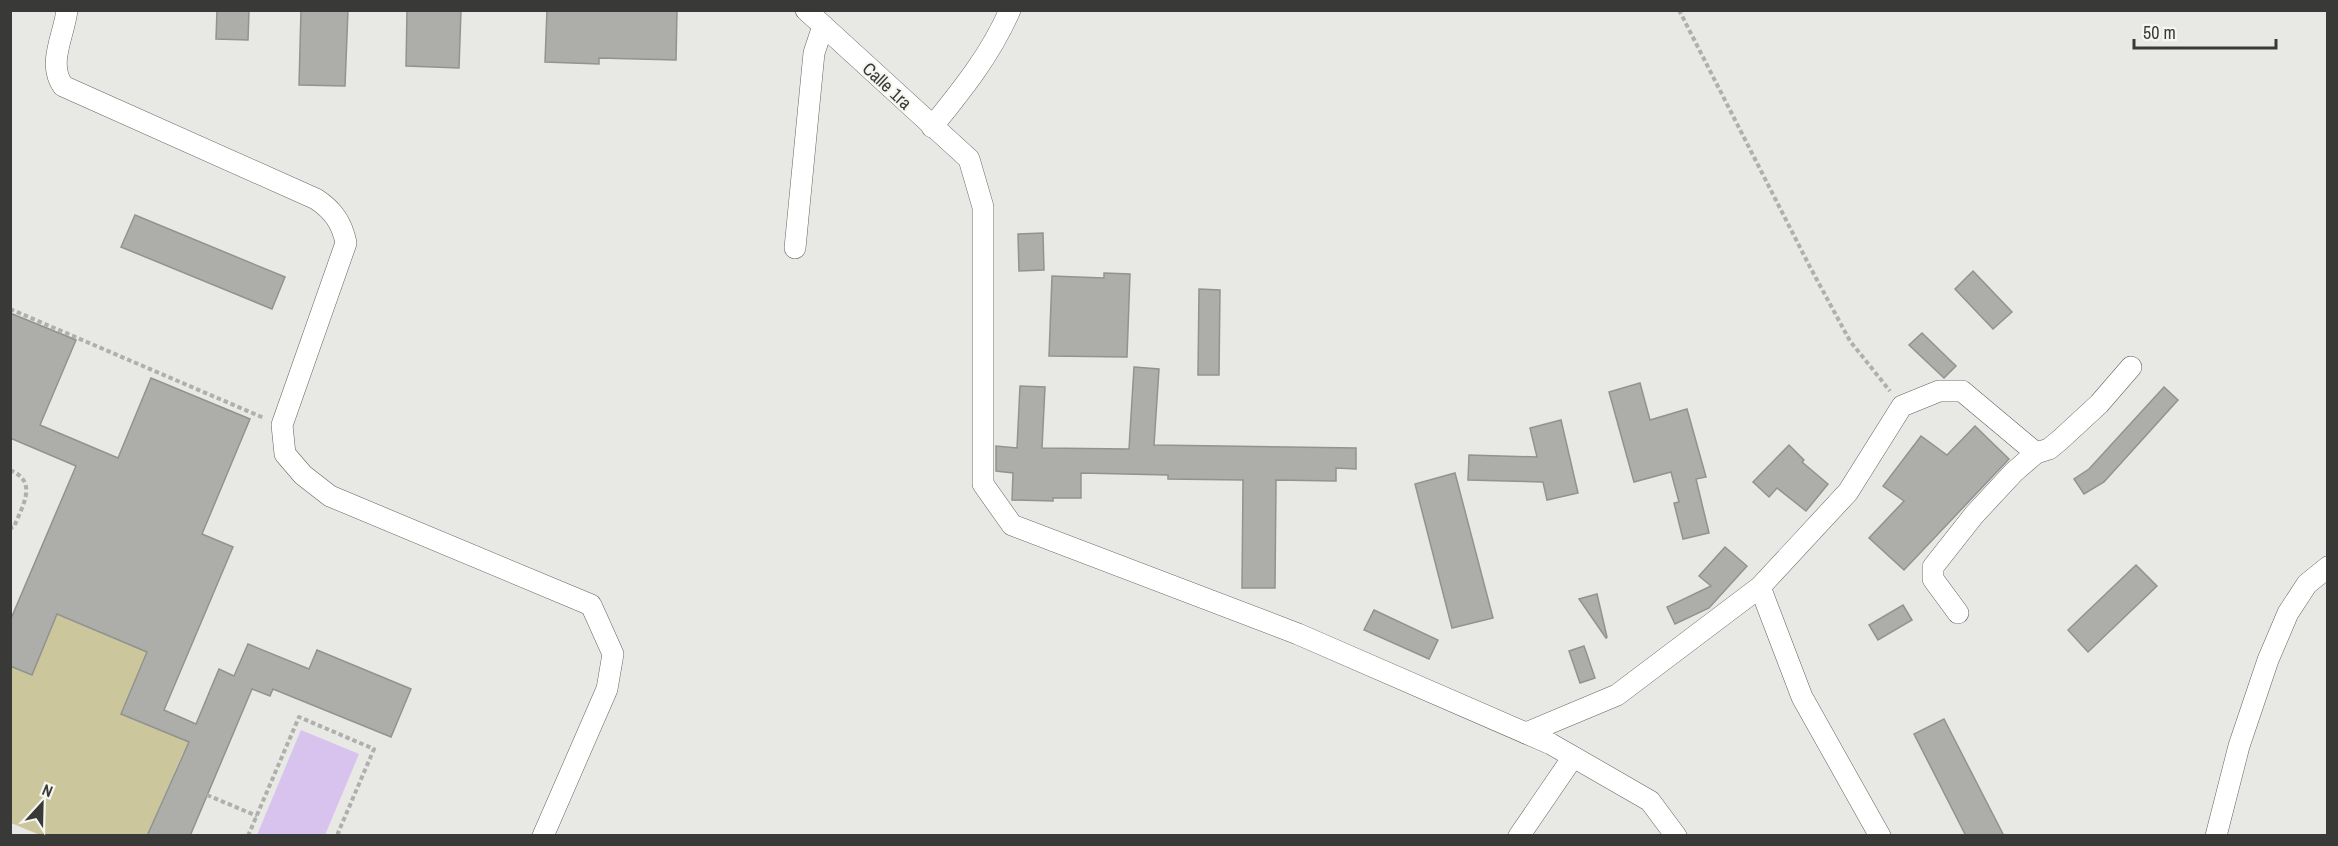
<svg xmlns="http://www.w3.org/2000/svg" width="2338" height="846" viewBox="0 0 2338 846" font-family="'Archivo Narrow',sans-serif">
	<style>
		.green { fill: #cbc69c }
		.water { fill: #d8c2ee }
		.building { fill: #adadaa; stroke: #92928f; stroke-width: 1.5 }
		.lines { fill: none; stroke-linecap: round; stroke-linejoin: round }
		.minor-casing { stroke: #636360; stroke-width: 22 }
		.path { stroke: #afafac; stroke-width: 4; stroke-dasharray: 4.5 3; stroke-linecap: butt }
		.minor { stroke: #fff; stroke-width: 21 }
		.labels { text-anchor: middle; stroke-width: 4.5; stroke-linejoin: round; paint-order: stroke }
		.street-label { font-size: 18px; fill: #393937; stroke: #f5f5f1 }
	</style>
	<rect width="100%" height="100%" fill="#e8e8e4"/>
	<polygon class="green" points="57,614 147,652 121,714 201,747 196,758 183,753 147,835 40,835 11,823 10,666 32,674"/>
	<polygon class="water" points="301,730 359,754 325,835 257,835"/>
	<g class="building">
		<polygon points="217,10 249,10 248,40 216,39"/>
		<polygon points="301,10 348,10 345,86 299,85"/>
		<polygon points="407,10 461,10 459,68 406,66"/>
		<polygon points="547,10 677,10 676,60 599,58 599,64 545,62"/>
		<polygon points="135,215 285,277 272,309 121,247"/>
		<polygon points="1043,233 1044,270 1019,271 1018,234"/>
		<polygon points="1973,271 2012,312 1993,329 1955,289"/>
		<polygon points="1104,273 1130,274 1127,357 1049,356 1052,276 1104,278"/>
		<polygon points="1199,289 1220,290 1219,375 1198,375"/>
		<polygon points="10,313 76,340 40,425 118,458 151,378 250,419 202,534 233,547 164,710 196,724 219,669 234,676 248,644 309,669 317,650 411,689 391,737 273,689 270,696 252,689 190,836 147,836 189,742 121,714 147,652 57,614 32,675 10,666 10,621 76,466 10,438"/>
		<polygon points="1922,333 1956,366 1944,378 1909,345"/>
		<polygon points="1134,367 1159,369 1154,445 1356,448 1356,469 1336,468 1336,481 1276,480 1275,588 1242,588 1243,480 1168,479 1168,475 1081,473 1081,498 1053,498 1053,501 1012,500 1013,473 996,471 996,446 1017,448 1020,386 1045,387 1042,448 1129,449"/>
		<polygon points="1640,383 1650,420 1687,409 1706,477 1696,479 1709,533 1683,539 1674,503 1679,502 1671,472 1634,482 1609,392"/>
		<polygon points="2164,387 2178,400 2104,482 2084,494 2074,479 2089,469"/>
		<polygon points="1561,420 1578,493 1547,500 1543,482 1468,480 1469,455 1537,457 1530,428"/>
		<polygon points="1975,426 2009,459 1904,570 1869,538 1904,501 1883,486 1921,436 1947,455"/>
		<polygon points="1789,445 1804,460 1802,462 1828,484 1806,511 1777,488 1769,497 1753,482"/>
		<polygon points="1455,473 1493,618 1452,628 1415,484"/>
		<polygon points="1725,547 1747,566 1709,608 1675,624 1667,607 1711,586 1699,576"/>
		<polygon points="2136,565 2157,586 2088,652 2068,630"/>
		<polygon points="1597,594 1607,637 1606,638 1579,599"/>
		<polygon points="1903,605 1912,620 1878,640 1869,625"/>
		<polygon points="1374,610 1438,640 1429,659 1364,630"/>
		<polygon points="1584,646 1595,678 1580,683 1569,651"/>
		<polygon points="1944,719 2004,836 1966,836 1914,734"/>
	</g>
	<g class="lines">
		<defs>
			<g id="minor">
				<path d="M67,10C64,36 47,63 63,86L316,199C333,210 342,223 346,243L282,425L285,454L303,475L330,496L591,605L613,654L607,689L543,836"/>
				<polyline points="806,10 969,159 983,207 983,484 1012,525 1298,634 1551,744 1650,801 1676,836"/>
				<path d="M932,127C962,90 991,54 1010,10"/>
				<polyline points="795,248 814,53 823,26"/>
				<polyline points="1760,587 1802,697 1880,836"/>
				<polyline points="1958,613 1933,579 1933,567 1974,515 2014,472 2036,453"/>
				<polyline points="1526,733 1617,695 1760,587 1848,492 1902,406 1939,391 1962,391 2036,453 2049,449 2060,440 2099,404 2131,367"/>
				<polyline points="1519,836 1573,757"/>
				<polyline points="2216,836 2239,746 2268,660 2288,613 2307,584 2328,567"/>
			</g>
		</defs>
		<use href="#minor" class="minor-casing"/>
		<g class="path">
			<polyline points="1679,10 1810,267 1850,341 1890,391"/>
			<polyline points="10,309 264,418"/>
			<path d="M10,470C39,482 22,506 14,527L10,528"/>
			<polyline points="207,795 257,816"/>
			<polyline points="248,836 299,717 374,749 338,833 343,836"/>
		</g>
		<use href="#minor" class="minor"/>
	</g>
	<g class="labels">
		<g class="street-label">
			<text transform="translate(887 86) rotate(43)" y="6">Calle 1ra</text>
		</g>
	</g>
	<rect width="2338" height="846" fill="none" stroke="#393937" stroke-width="24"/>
	<g transform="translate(42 804) rotate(22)" stroke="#f5f5f1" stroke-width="4.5" paint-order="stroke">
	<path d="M0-4.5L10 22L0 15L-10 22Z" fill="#393937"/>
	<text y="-9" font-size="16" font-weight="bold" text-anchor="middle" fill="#393937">N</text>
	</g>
	<path d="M2134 39v9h142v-9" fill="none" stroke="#393937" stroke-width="3"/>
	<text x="2143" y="39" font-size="18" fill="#393937" stroke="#f5f5f1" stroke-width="4.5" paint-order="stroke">50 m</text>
</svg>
